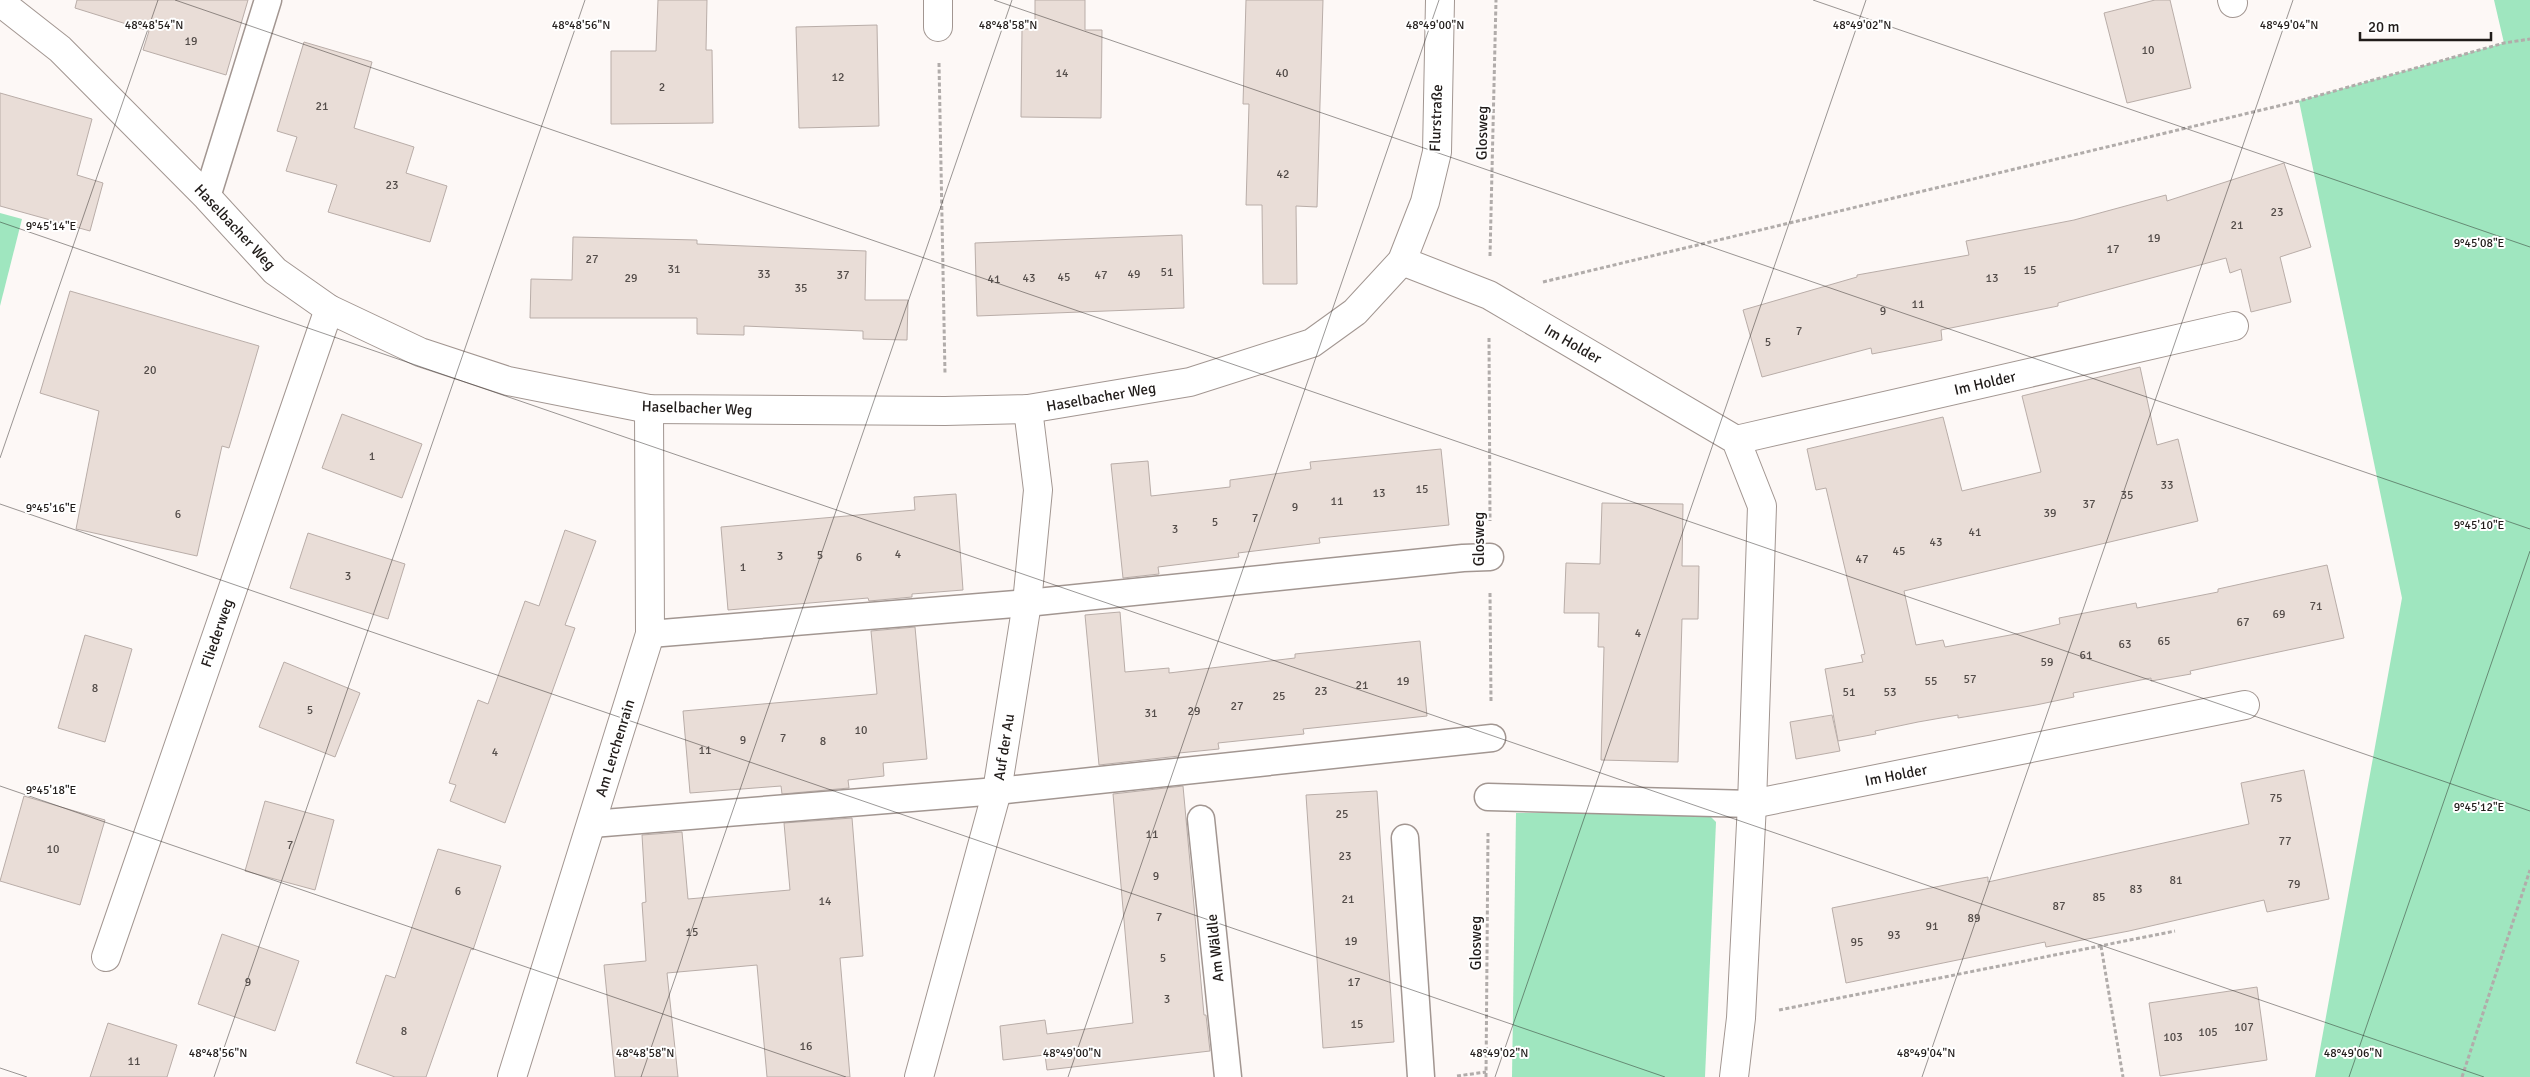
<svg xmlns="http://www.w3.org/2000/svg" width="2530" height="1077" viewBox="0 0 2530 1077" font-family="Signika,sans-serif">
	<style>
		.green { fill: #9fe6bf }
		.building { fill: #e9ddd7; stroke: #b9ada8 }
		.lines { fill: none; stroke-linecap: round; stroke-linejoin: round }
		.service-casing { stroke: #a29691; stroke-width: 29 }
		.minor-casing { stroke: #a29691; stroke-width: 30 }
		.path { stroke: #b1acaa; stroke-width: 3; stroke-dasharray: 4 2.5; stroke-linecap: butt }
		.service { stroke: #fff; stroke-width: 26 }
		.minor { stroke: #fff; stroke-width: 28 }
		.ticks { fill: none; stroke: #211c1a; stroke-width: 1; stroke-opacity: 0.45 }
		.labels { text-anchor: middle; stroke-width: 4; stroke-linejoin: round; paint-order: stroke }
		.number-label { font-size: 12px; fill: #534c49 }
		.street-label { font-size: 15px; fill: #211c1a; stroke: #fff }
		.ticks-label { font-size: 12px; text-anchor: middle; fill: #211c1a; stroke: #fff; stroke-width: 4; stroke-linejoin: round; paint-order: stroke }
	</style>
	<rect width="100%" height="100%" fill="#fdf8f6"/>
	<g class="green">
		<polygon points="2494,0 2530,0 2530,1077 2315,1077 2402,598 2299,101 2504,43"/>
		<polygon points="0,213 22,219 0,306"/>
		<polygon points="1706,812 1716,822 1705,1077 1512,1077 1516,813"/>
	</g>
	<g class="building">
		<polygon points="77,0 248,0 226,75 143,50 149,31 75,8"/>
		<polygon points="658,0 707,0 706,50 712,50 713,123 611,124 611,51 656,51"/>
		<polygon points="1035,0 1085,0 1085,30 1102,30 1101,118 1021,117 1022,29 1035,29"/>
		<polygon points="1246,0 1323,0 1317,207 1296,206 1297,284 1263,284 1262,205 1246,205 1249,104 1243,104"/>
		<polygon points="2155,0 2170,0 2191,88 2127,103 2104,13"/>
		<polygon points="877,25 879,126 799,128 796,27"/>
		<polygon points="304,42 372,62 354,128 414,147 406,173 447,186 430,242 328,212 337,185 286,171 297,137 277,131"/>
		<polygon points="0,93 92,119 77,175 103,183 90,231 0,206"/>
		<polygon points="2284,163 2311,247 2280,257 2291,302 2251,312 2241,269 2230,273 2226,258 2058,303 2058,306 1941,330 1942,340 1872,354 1871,348 1762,377 1743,310 1857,277 1857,275 1969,255 1966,241 2074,220 2166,195 2167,201"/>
		<polygon points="1182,235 1184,308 977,316 975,243"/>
		<polygon points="573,237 697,240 697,244 866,251 865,300 908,300 907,340 863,339 863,331 744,326 744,335 697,334 697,318 530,318 531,279 572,280"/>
		<polygon points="70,291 259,346 229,448 222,446 197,556 76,529 99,411 40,393"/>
		<polygon points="2140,367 2157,445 2178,439 2198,521 1904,591 1916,645 1943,640 1945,647 2021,633 2060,624 2059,618 2136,603 2137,608 2218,592 2218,589 2327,565 2344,638 2190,671 2191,674 2151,681 2151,678 2073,693 2074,697 2036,705 1958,718 1958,715 1918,722 1875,731 1876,734 1838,741 1825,669 1863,662 1861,655 1865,654 1826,488 1816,490 1807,449 1943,417 1962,491 2041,472 2022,396"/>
		<polygon points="342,414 422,444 402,498 322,468"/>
		<polygon points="1441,449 1449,525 1319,538 1320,543 1238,553 1239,557 1158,567 1159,574 1123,578 1111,464 1148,461 1151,496 1230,487 1230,480 1311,469 1310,462"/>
		<polygon points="956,494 963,590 912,594 912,597 869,601 868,598 728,610 721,527 915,510 914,497"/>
		<polygon points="1602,503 1683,504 1682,566 1699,566 1698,619 1682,619 1678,762 1601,760 1604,647 1598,647 1599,613 1564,613 1566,563 1600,564"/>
		<polygon points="565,530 596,541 565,625 575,628 505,823 450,801 456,785 449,783 478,700 488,704 525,601 539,606"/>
		<polygon points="308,533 405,564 388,619 290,588"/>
		<polygon points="1120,612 1125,672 1169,668 1169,673 1295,658 1295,654 1420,641 1427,716 1303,729 1304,734 1218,743 1219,749 1179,753 1179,756 1099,765 1085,615"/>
		<polygon points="915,627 927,759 883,763 884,776 848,780 849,788 782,794 781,786 690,793 683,711 877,694 871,631"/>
		<polygon points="85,635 132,649 105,742 58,728"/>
		<polygon points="284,662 360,693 335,757 259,727"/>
		<polygon points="1832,715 1840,751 1796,759 1790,722"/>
		<polygon points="2304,770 2329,899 2267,912 2264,900 2129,931 2046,947 2045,942 1846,983 1832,908 1965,881 1988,877 1988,882 2249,824 2241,783"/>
		<polygon points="1183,786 1204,1015 1206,1015 1210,1051 1047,1070 1045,1055 1003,1060 1000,1026 1045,1020 1047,1034 1133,1023 1113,794"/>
		<polygon points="1377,791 1394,1042 1323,1048 1306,795"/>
		<polygon points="24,796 105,820 80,905 0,881"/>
		<polygon points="265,801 334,820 315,890 245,871"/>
		<polygon points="852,818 863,956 840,958 850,1077 767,1077 757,965 667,973 678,1077 615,1077 604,965 646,961 642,903 646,902 642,835 682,832 688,899 790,890 784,823"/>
		<polygon points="438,849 501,866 473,950 471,949 426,1077 395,1077 356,1063 386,975 395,978"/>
		<polygon points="222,934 299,961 275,1031 198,1004"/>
		<polygon points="2257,987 2267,1060 2160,1076 2149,1003"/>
		<polygon points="108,1023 177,1045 167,1077 90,1077"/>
	</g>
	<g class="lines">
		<defs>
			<g id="service">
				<polyline points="207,197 268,0"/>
				<polyline points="650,634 1027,603 1463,558 1490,557"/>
				<polyline points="1488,797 1752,804"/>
				<polyline points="1201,819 1228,1077"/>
				<polyline points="592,824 997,791 1492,738"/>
				<polyline points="1405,838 1421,1077"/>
			</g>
			<g id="minor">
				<polyline points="938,0 938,27"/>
				<polyline points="2232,0 2233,3"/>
				<polyline points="0,2 60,49 207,197 275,271 329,309 420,352 508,381 649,409 945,411 1028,409 1190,382 1312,343 1355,312 1402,261 1425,202 1437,152 1440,0"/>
				<polyline points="1402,261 1489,295 1736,440 1762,506 1752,804 1741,1018 1734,1077"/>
				<polyline points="1736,440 2234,326"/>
				<polyline points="1752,804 2245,705"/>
				<polyline points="106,957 329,309"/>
				<polyline points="512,1077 650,634 649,409"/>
				<polyline points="919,1077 997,791 1027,603 1038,490 1028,409"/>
			</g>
		</defs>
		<use href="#service" class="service-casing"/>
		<use href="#minor" class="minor-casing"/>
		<g class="path">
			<polyline points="939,63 945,374"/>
			<polyline points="1490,256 1496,0"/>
			<polyline points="1543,282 2299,101 2504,43 2530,39"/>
			<polyline points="1489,338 1490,521"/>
			<polyline points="1490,593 1491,701"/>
			<polyline points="2101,946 2123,1077"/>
			<polyline points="1779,1010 2175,931"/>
			<polyline points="1457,1076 1486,1072"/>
			<polyline points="1486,1077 1488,833"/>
			<polyline points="2462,1077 2530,870"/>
		</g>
		<use href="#service" class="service"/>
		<use href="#minor" class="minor"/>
	</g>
	<path class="ticks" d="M175,0L2530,811M994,0L2530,529M1813,0L2530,247M0,222L2484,1077M0,458L158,0M0,504L1665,1077M0,786L846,1077M0,1068L27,1077M214,1077L585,0M641,1077L1012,0M1068,1077L1439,0M1495,1077L1866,0M1922,1077L2293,0M2349,1077L2530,551"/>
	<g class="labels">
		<g class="number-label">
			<text x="191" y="45">19</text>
			<text x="2148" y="54">10</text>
			<text x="1062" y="77">14</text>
			<text x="1282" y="77">40</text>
			<text x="838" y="81">12</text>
			<text x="662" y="91">2</text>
			<text x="322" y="110">21</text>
			<text x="1283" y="178">42</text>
			<text x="392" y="189">23</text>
			<text x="2277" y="216">23</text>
			<text x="2237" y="229">21</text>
			<text x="2154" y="242">19</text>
			<text x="2113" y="253">17</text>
			<text x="592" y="263">27</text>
			<text x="674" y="273">31</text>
			<text x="2030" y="274">15</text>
			<text x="1167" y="276">51</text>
			<text x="764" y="278">33</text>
			<text x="1134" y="278">49</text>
			<text x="843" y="279">37</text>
			<text x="1101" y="279">47</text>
			<text x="1064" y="281">45</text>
			<text x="631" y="282">29</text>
			<text x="1029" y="282">43</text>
			<text x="1992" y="282">13</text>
			<text x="994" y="283">41</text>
			<text x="801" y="292">35</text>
			<text x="1918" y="308">11</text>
			<text x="1883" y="315">9</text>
			<text x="1799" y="335">7</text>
			<text x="1768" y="346">5</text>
			<text x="150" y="374">20</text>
			<text x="372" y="460">1</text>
			<text x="2167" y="489">33</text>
			<text x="1422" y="493">15</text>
			<text x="1379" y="497">13</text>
			<text x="2127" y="499">35</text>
			<text x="1337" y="505">11</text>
			<text x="2089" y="508">37</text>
			<text x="1295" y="511">9</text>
			<text x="2050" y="517">39</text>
			<text x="178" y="518">6</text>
			<text x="1255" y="522">7</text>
			<text x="1215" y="526">5</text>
			<text x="1175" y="533">3</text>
			<text x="1975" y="536">41</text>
			<text x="1936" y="546">43</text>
			<text x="1899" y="555">45</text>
			<text x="898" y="558">4</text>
			<text x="820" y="559">5</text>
			<text x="780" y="560">3</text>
			<text x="859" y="561">6</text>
			<text x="1862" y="563">47</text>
			<text x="743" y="571">1</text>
			<text x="348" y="580">3</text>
			<text x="2316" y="610">71</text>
			<text x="2279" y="618">69</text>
			<text x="2243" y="626">67</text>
			<text x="1638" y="637">4</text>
			<text x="2164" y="645">65</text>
			<text x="2125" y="648">63</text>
			<text x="2086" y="659">61</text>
			<text x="2047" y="666">59</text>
			<text x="1970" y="683">57</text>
			<text x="1403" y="685">19</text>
			<text x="1931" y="685">55</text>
			<text x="1362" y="689">21</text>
			<text x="95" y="692">8</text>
			<text x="1321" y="695">23</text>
			<text x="1849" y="696">51</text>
			<text x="1890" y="696">53</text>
			<text x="1279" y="700">25</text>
			<text x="1237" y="710">27</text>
			<text x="310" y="714">5</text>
			<text x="1194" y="715">29</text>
			<text x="1151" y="717">31</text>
			<text x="861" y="734">10</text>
			<text x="783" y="742">7</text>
			<text x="743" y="744">9</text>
			<text x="823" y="745">8</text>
			<text x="705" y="754">11</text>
			<text x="495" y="756">4</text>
			<text x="2276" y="802">75</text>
			<text x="1342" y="818">25</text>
			<text x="1152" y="838">11</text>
			<text x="2285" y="845">77</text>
			<text x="290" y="849">7</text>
			<text x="53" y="853">10</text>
			<text x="1345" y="860">23</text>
			<text x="1156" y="880">9</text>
			<text x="2176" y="884">81</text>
			<text x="2294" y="888">79</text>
			<text x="2136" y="893">83</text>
			<text x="458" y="895">6</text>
			<text x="2099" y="901">85</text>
			<text x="1348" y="903">21</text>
			<text x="825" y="905">14</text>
			<text x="2059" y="910">87</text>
			<text x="1159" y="921">7</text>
			<text x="1974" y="922">89</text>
			<text x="1932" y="930">91</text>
			<text x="692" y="936">15</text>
			<text x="1894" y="939">93</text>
			<text x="1351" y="945">19</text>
			<text x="1857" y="946">95</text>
			<text x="1163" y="962">5</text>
			<text x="248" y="986">9</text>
			<text x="1354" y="986">17</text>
			<text x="1167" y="1003">3</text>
			<text x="1357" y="1028">15</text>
			<text x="2244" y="1031">107</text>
			<text x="404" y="1035">8</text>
			<text x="2208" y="1036">105</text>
			<text x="2173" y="1041">103</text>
			<text x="806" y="1050">16</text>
			<text x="134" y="1065">11</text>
		</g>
		<g class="street-label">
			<text transform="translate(1436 118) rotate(-88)" y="5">Flurstraße</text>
			<text transform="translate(1482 133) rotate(-89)" y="5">Glosweg</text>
			<text transform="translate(235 227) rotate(47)" y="5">Haselbacher Weg</text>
			<text transform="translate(1573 344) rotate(30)" y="5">Im Holder</text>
			<text transform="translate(1985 383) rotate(-13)" y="5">Im Holder</text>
			<text transform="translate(1101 397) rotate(-10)" y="5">Haselbacher Weg</text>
			<text transform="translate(697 408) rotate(2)" y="5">Haselbacher Weg</text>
			<text transform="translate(1479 539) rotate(-90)" y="5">Glosweg</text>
			<text transform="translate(217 633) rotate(-71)" y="5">Fliederweg</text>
			<text transform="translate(1004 747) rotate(-81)" y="5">Auf der Au</text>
			<text transform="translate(615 748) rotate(-73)" y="5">Am Lerchenrain</text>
			<text transform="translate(1896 775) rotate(-11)" y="5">Im Holder</text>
			<text transform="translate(1476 943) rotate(-90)" y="5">Glosweg</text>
			<text transform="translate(1215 948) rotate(-96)" y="5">Am Wäldle</text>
		</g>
	</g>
	<g class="ticks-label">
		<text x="581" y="29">48°48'56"N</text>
		<text x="1008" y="29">48°48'58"N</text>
		<text x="1435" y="29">48°49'00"N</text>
		<text x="2289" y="29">48°49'04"N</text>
		<text x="154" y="29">48°48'54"N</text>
		<text x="1862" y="29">48°49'02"N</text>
		<text x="51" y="230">9°45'14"E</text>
		<text x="2479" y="247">9°45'08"E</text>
		<text x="51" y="512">9°45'16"E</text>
		<text x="2479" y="529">9°45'10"E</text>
		<text x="51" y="794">9°45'18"E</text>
		<text x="2479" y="811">9°45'12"E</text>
		<text x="218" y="1057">48°48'56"N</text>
		<text x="645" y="1057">48°48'58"N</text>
		<text x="1072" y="1057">48°49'00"N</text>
		<text x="1499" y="1057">48°49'02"N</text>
		<text x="1926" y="1057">48°49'04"N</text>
		<text x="2353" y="1057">48°49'06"N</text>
	</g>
	<path d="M2360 32v8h131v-8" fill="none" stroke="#211c1a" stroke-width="2.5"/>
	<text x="2368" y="32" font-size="15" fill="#211c1a" stroke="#ffffff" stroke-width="4" paint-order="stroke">20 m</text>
</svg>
